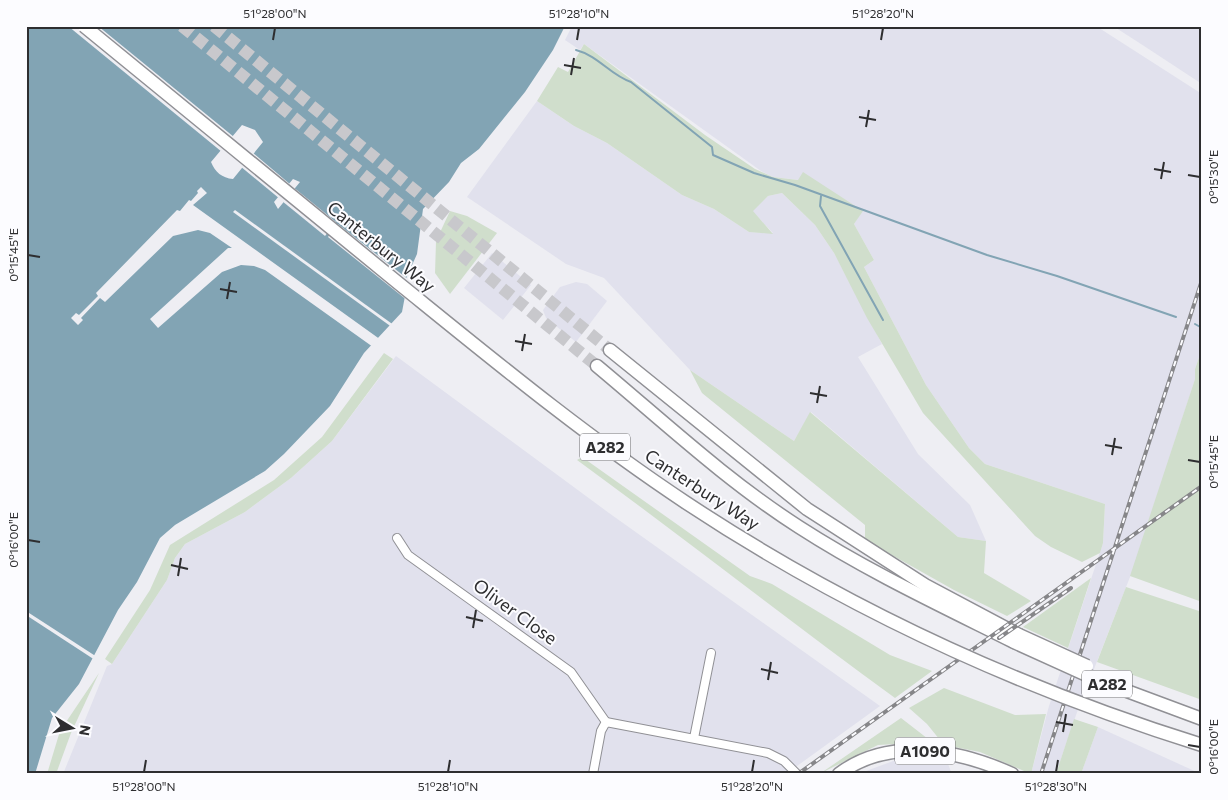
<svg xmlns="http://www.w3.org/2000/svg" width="1228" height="800" viewBox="0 0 1228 800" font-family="Commissioner,sans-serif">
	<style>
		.built { fill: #e1e1ed }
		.green { fill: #d0decc }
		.water { fill: #82a4b4; fill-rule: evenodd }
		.pier { fill: #eeeef3 }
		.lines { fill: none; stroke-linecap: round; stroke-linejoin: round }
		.stream { stroke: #82a4b4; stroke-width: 2 }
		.trunk-tunnel { stroke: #c8c8cc; stroke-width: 12; stroke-dasharray: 12 6; stroke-linecap: butt }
		.minor-casing { stroke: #909095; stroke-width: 10 }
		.primary-casing { stroke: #909095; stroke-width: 15 }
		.trunk-casing { stroke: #909095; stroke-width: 15 }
		.minor { stroke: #fff; stroke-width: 8 }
		.primary { stroke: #fff; stroke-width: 12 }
		.trunk { stroke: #fff; stroke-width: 12 }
		.rail-casing { stroke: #868689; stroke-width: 4 }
		.rail { stroke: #fcfcff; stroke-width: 2; stroke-dasharray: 5.5; stroke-linecap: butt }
		.trunk-bridge-casing { stroke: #909095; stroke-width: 15; stroke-linecap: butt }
		.trunk-bridge { stroke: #fff; stroke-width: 12 }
		.ticks { fill: none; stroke: #2e2e30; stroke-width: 2 }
		.labels { text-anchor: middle; stroke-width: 4; stroke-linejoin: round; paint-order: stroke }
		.shield { fill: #fcfcff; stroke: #6c6c6e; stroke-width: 1 }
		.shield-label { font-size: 16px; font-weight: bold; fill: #2e2e30 }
		.street-label { font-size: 18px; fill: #2e2e30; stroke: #fcfcff }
		.neatline { fill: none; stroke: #2e2e30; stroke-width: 2 }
		.ticks-label { font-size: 12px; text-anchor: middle; fill: #2e2e30 }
	</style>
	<rect width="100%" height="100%" fill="#eeeef3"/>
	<g class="built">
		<polygon points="572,26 1096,26 1202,94 1202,349 1195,369 1195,379 1139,554 1076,715 1056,774 1031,774 1049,706 1103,543 1105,504 985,464 969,448 926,385 864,267 874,260 854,224 862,211 803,173 799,180 773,177 761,171 584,44 580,50 565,40"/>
		<polygon points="1113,26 1202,26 1202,84 1141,44"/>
		<polygon points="537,101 574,126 607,143 682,195 714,209 749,232 773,233 752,211 768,196 782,193 815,225 834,253 882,344 858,357 918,454 970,505 986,541 958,537 811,412 794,441 690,370 604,278 566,264 467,197"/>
		<polygon points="492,253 531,285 503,320 464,288"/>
		<polygon points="576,282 587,284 607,301 576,342 546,318 543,310 560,287"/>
		<polygon points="396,356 609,513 880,706 786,774 63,774 107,666 112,664 167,580 175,558 185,544 245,512 291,478 332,441"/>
		<polygon points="1098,727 1201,774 1081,774"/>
		<polygon points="904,757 935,758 948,764 952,774 858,774"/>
	</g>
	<g class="green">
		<polygon points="584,44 705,135 755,169 773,177 798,180 803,172 863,211 854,224 874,260 864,267 926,385 969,448 985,464 1105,504 1103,543 1100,553 1082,562 1051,547 1035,536 923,413 867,318 834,253 815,225 782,193 768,196 753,211 773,234 749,232 714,209 682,195 607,143 574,126 537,101 558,67 568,72"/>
		<polygon points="450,211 467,216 497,233 450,294 435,273 436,241"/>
		<polygon points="1202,349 1202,602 1130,576 1195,379 1195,369"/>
		<polygon points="384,353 393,359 332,441 291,478 245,512 185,544 175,558 167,580 112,664 105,659 150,590 170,545 274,480 322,437"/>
		<polygon points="690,370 794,441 810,412 958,537 986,541 984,573 1031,601 1007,616 954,590 865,540 865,525 702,393"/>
		<path d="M582,457L750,576L772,584L890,655L932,671L895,698C788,620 684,538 577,460Z"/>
		<polygon points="1091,578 1068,648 1023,627"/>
		<polygon points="1126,587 1202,612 1202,700 1097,662"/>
		<polygon points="99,673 71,733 56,774 47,774 60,731"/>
		<polygon points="944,688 1015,715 1046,714 1031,774 980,752 944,745 927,724 909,708"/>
		<polygon points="901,718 932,742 878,745 821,773"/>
		<polygon points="1074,719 1098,727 1081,774 1056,774"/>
	</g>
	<path class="water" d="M26,26H565L553,50L525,92L479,149L461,163L449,182L423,209L417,254L400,292L405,296L402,312L364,353L330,406L284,454L265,471L175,525L160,538L137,582L118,610L79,684L52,718L35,774H26ZM242,125L255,130L263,142L233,179C222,178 215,172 211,162ZM293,179L300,182L278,209L274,202Z"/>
	<g class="pier">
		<polygon points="68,26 98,26 234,137 222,152"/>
		<polygon points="252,152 291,185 280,199 240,166"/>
		<polygon points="201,187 207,193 193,205 381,340 373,347 265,270 254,266 241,265 222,272 158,328 150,319 228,248 232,248 210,233 198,230 173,236 105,302 100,298 81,318 83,320 78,325 71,318 76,313 79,315 98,296 96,293 177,210 180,211 189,200 191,201 198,193 197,191"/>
		<polygon points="293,187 336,222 325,236 282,201"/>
		<polygon points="235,210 395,326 393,328 233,212"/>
		<polygon points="338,224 409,280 403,291 407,295 408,301 328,237"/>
		<polygon points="26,611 97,657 95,660 26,615"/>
	</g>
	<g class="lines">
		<g class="stream">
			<path d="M576,50C599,56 610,75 631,82L712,147L713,155L754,173L795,185L987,255L1057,276L1176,317"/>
			<polyline points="821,196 820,206 883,320"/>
			<polyline points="1195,324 1202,328"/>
		</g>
		<g class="trunk-tunnel">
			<polyline points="182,26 597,366"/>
			<polyline points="214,26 610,350"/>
		</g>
		<defs>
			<g id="minor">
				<polyline points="397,538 408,555 571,672 606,722"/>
				<polyline points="694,738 711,653"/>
				<polyline points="593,774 601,731 606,722 768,753 784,761 797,774"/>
			</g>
			<path id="primary" d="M839,774C889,736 959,750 1012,774"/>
			<g id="trunk">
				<polyline points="610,350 807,509 925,585 1019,635"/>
				<path d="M597,366C663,421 727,481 799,527C867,571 942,606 1014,642"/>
			</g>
		</defs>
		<use href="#minor" class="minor-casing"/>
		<use href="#primary" class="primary-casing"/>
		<use href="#trunk" class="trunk-casing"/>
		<use href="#minor" class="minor"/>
		<use href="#primary" class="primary"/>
		<use href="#trunk" class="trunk"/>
		<defs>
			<g id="rail">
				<polyline points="999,638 1071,588"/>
				<polyline points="798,774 1202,486"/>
				<polyline points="1041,774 1202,280"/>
			</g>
		</defs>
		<use href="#rail" class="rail-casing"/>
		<use href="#rail" class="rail"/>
		<defs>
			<g id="trunk-bridge">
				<path d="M84,26C188,111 292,196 397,282C491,358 584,435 685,502C845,608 1019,688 1202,745"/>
				<polyline points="1019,635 1087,666"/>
				<polyline points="1014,642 1100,681 1202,719"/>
			</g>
		</defs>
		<use href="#trunk-bridge" class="trunk-bridge-casing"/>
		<use href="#trunk-bridge" class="trunk-bridge"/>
	</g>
	<path class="ticks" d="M273,40L275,28M577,40L579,28M881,40L883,28M564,65L581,68M571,75L574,58M859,117L876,120M866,127L869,110M1154,169L1171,172M1188,175L1200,177M1161,179L1164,162M28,255L40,257M220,289L237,292M227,299L230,282M515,341L532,344M522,351L525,334M810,393L827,396M817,403L820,386M1105,445L1122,448M1112,455L1115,438M1188,460L1200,462M28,540L40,542M171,565L188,569M178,576L181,558M466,617L483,621M473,628L476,610M761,669L778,673M768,680L771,662M1056,722L1073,725M1063,732L1066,714M1188,745L1200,747M144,772L146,760M448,772L450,760M752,772L754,760M1056,772L1058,760"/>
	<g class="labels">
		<g class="shield">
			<rect x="580" y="433.5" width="50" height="27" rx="4"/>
			<rect x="1082" y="670.5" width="50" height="27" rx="4"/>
			<rect x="895" y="737.5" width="60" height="27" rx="4"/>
		</g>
		<g class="shield-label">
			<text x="605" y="453">A282</text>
			<text x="1107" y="690">A282</text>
			<text x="925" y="757">A1090</text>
		</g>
		<g class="street-label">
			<text transform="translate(381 247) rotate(39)" y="6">Canterbury Way</text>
			<text transform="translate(702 490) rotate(33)" y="6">Canterbury Way</text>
			<text transform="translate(515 612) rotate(36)" y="6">Oliver Close</text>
		</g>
	</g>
	<rect width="1228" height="800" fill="none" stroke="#fcfcff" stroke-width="55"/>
	<g transform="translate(72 728) rotate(100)" stroke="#fcfcff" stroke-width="4" paint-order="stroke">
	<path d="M0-4L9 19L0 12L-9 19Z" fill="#2e2e30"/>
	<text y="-8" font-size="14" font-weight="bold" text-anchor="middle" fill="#2e2e30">N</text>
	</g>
	<rect x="28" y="28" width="1172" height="744" class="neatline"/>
	<g class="ticks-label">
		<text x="275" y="18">51°28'00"N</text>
		<text x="579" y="18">51°28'10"N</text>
		<text x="883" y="18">51°28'20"N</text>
		<text transform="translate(1214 177) rotate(-90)" y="4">0°15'30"E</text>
		<text transform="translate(14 255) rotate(-90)" y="4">0°15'45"E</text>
		<text transform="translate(1214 462) rotate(-90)" y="4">0°15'45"E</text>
		<text transform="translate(14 540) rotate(-90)" y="4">0°16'00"E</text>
		<text transform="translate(1214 747) rotate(-90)" y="4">0°16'00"E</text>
		<text x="144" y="791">51°28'00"N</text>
		<text x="448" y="791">51°28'10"N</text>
		<text x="752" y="791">51°28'20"N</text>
		<text x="1056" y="791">51°28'30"N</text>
	</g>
</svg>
